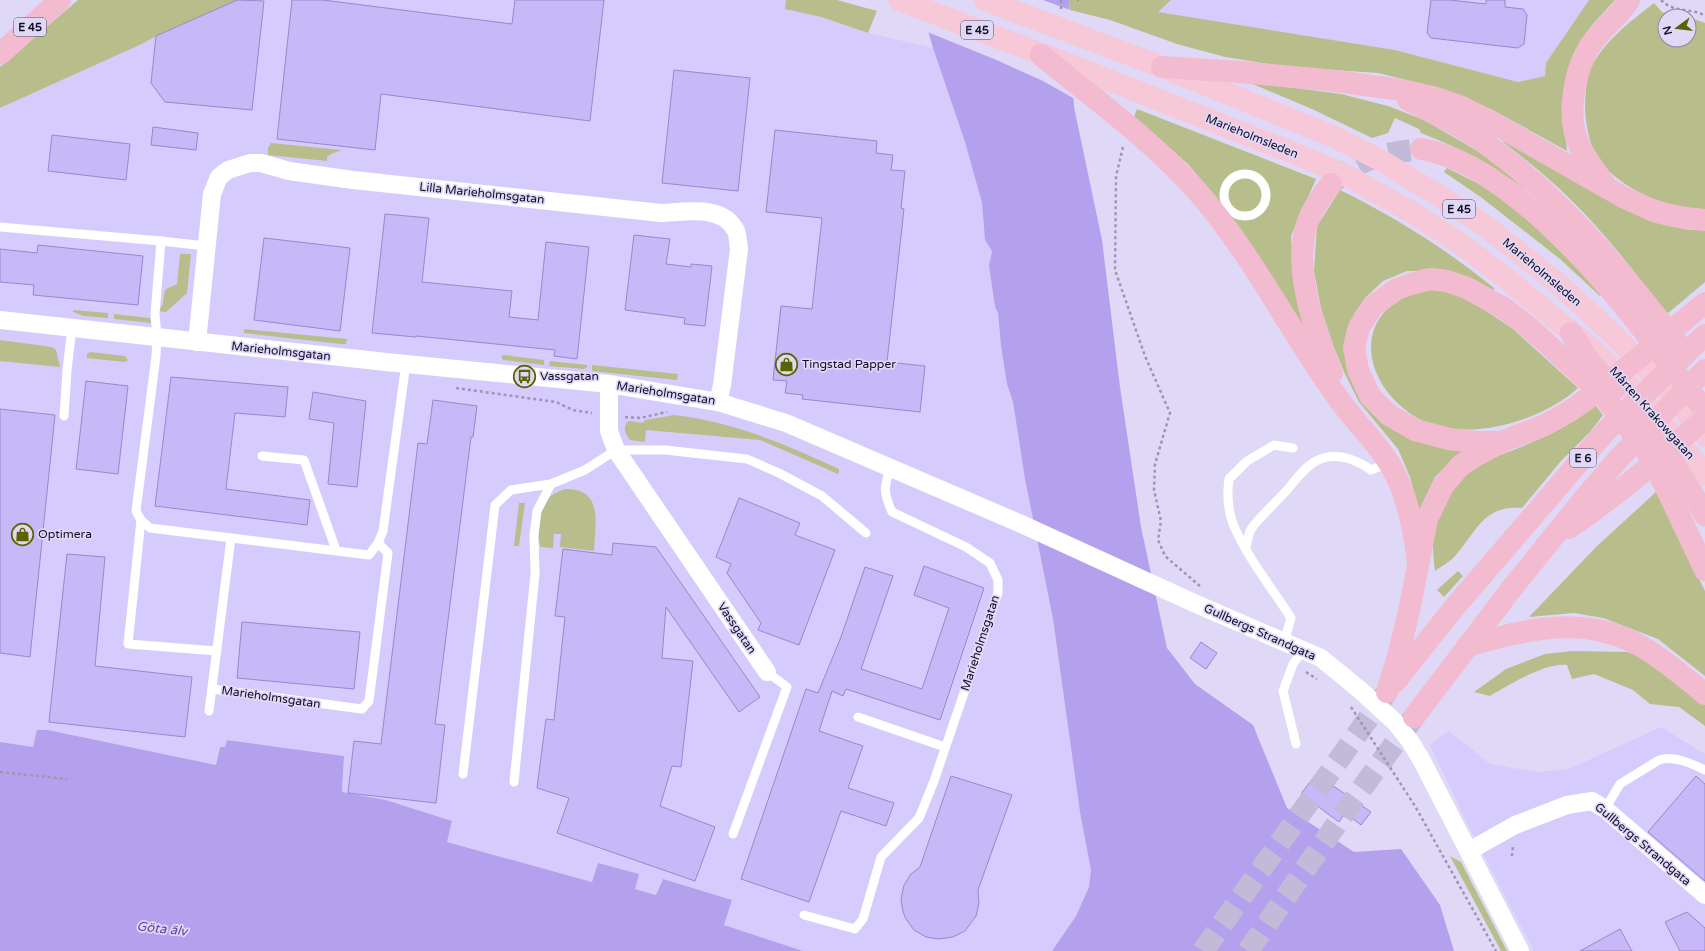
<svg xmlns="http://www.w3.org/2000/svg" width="1705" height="951" viewBox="0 0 1705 951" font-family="'Varela Round',sans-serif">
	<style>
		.built { fill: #d6cbfd }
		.green { fill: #b7be8b }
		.water { fill: #b4a1ee }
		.pier { fill: #dfd9f7 }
		.building { fill: #c7b8f7; stroke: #9987cd }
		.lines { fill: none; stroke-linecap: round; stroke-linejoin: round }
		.motorway-tunnel { stroke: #c1bad8; stroke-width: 22; stroke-dasharray: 22 11; stroke-linecap: butt }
		.path { stroke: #9d96b3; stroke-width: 2.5; stroke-dasharray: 3 3; stroke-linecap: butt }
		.service { stroke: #fff; stroke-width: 9 }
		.minor { stroke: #fff; stroke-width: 18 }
		.trunk { stroke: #f6c8d8; stroke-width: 22 }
		.motorway { stroke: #f3bbcf; stroke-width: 22 }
		.labels { text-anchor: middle; stroke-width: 3.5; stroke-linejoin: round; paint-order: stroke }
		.shield { fill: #dfd9f7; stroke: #514a65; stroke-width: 1 }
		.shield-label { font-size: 11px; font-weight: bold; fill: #140c26 }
		.street-label { font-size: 12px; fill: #140c26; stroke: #dfd9f7 }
		.poi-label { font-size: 12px; fill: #140c26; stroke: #dfd9f7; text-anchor: start }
		.water-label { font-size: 13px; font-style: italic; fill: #5f429c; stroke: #dfd9f7 }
	</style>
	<rect width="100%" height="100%" fill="#dfd9f7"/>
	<g class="built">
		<polygon points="237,0 786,0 785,9 821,17 868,33 933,48 965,142 982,203 985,240 992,251 989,266 995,307 998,313 1001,346 1007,384 1013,402 1025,479 1053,619 1080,812 1092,870 1089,887 1076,916 1052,951 803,951 724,925 732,900 663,879 656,895 635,889 638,874 598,863 592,882 447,842 452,821 386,800 342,792 344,756 227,740 225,747 219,747 216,765 48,730 34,747 0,742 0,108 144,43 156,36"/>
		<polygon points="1171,0 1589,0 1546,63 1545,76 1518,82 1395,50 1157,12"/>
		<polygon points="1661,727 1705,754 1705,951 1534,951 1468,825 1430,745 1449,731 1490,764 1537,772 1569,769"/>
	</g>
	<g class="green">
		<polygon points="78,0 237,0 156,36 144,43 0,108 0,67"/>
		<polygon points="786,0 837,0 877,11 868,33 821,17 785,9"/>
		<polygon points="1069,0 1171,0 1158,12 1395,50 1518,82 1545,76 1546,63 1589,0 1615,0 1592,25 1574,54 1563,109 1567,151 1491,109 1435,87 1378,73 1287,67 1225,57 1177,44 1110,20 1070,10"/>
		<path d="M1654,3L1662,12L1671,16H1665V40H1689V17L1705,23V209C1670,210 1622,190 1600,161C1589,147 1585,121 1585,103C1586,92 1586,78 1591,68C1604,41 1631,21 1654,3Z"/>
		<path d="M1248,82L1341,94L1388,106L1424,120L1493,160L1527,191C1494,166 1460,148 1421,133L1419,129L1395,118L1388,133L1372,138L1312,109Z"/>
		<polygon points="1137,109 1316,179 1291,236 1293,268 1307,331 1218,200 1188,164 1134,117"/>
		<path d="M1504,139L1664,225L1690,230H1705V282L1667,314C1637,275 1606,234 1570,199C1549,178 1526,160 1503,142Z"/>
		<polygon points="271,143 342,150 331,154 327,157 327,161 268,155 268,148"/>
		<polygon points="1447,168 1479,184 1520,212 1603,293 1600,296 1560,259 1482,198 1444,172"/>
		<path d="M1340,190C1395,217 1446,249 1494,288L1492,294L1430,271H1407L1383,281L1365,298L1354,314L1348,332L1365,399L1472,448L1448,464L1435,477L1417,515V502L1410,477L1398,449L1359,402L1345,374L1333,345L1321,308L1314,271L1317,226Z"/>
		<path d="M180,254H191L187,293L166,312L159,311C165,303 162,297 166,289L177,284Z"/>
		<path d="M1421,289H1444L1470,300L1513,329L1578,388C1542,421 1465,444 1419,419C1374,394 1348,334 1399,299C1405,295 1414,292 1421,289Z"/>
		<polygon points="73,310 108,313 108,318 84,316 73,312"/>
		<polygon points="114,314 150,318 151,323 114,319"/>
		<polygon points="244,329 347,339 346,344 341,344 244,333"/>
		<polygon points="0,340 52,347 56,350 60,367 0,361"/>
		<polygon points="90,352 125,356 128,360 125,362 87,358 87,354"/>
		<polygon points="504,355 544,360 544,365 503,360 501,356"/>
		<polygon points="550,361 587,365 587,368 584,369 549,366"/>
		<polygon points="592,365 678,374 677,380 592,371"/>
		<path d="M1596,406L1603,415L1590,432L1561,461L1522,508C1483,505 1477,531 1455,556C1450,562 1441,566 1435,571C1434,563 1433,555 1433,547C1433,538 1436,528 1438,520C1447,495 1460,475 1484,462C1501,454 1518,449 1535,441C1557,432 1576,420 1596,406Z"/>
		<path d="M674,415C734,422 785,444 839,469V472L838,474L760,440L646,430L645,441L644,442L630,440C625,434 623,429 627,422L630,421L643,423L645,420Z"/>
		<path d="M565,489C604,488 595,524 594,551L560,547L561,534H554L553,548L541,547C534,535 539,510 548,499C552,494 559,491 565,489Z"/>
		<polygon points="1656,492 1705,591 1705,676 1658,639 1603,618 1574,613 1529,617 1596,547"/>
		<polygon points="519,503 525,503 519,546 514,546"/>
		<polygon points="1458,571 1463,576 1444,597 1437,590"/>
		<path d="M1572,651L1627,652L1640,656L1705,703V726L1679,707L1650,704L1633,690L1594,674L1572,679L1567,665C1546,662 1509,685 1490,696L1474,692L1506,669L1545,654Z"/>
		<polygon points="1450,856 1461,862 1507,951 1501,951"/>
	</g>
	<g class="water">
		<polygon points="919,0 1069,0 1074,107 1102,240 1120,387 1141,527 1167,648 1195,684 1253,725 1287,808 1354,852 1401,849 1440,905 1454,951 1052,951 1076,916 1089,887 1091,870 1080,812 1053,619 1025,479 1013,402 1007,384 1001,346 998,313 995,307 989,266 992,251 985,240 982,203 965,142 933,48"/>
		<polygon points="37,730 48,730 216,765 220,747 225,747 227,740 344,756 342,792 386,800 452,821 447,842 592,882 598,863 639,874 635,889 656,895 663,879 732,900 724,925 803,951 0,951 0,742 33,747"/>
	</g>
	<g class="pier">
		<polygon points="20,0 71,0 0,62 0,18"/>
		<polygon points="917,0 1043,0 1070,10 1075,99 1043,81 999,61 925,31"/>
	</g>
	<g class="building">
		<polygon points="237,0 264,1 252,110 165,102 151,83 156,36"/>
		<polygon points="292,0 323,0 512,24 515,0 604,0 590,121 381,94 375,150 277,139"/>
		<polygon points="1431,0 1450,0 1486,4 1486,0 1505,0 1505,7 1523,9 1527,15 1524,44 1518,48 1431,38 1427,33"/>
		<polygon points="674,70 750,78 738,191 662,183"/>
		<polygon points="153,127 198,133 196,150 151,145"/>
		<polygon points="775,130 877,141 876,153 893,155 891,170 905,171 901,208 904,209 887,362 925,366 920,412 802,399 803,395 785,393 787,381 773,380 781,306 812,309 822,218 766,212"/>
		<polygon points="52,135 130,144 126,180 48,171"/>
		<polygon points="385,214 429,218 422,282 512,291 509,317 538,320 546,242 589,247 577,359 554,356 555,350 416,336 416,337 372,333"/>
		<polygon points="634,235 670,239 666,264 691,267 691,264 712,266 705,326 684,324 685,318 625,310"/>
		<polygon points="264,238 350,248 340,331 254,320"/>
		<polygon points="38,245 143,256 138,305 33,295 34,285 0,282 0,249 37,253"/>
		<polygon points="171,377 288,387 285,417 235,413 226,489 310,500 307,525 155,506"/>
		<polygon points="86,381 128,386 118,474 76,469"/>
		<polygon points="313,392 366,401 357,487 328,484 334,423 309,419"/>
		<polygon points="433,400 477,406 473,437 471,437 435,724 445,725 436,803 348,793 354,741 381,744 418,443 427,444"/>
		<polygon points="0,409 55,415 30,657 0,653"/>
		<polygon points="739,498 800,523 795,535 835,550 799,645 758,630 761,623 727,573 731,564 716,557"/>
		<polygon points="613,543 656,547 760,697 739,712 666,607 662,658 693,661 681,767 672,766 660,806 715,827 695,881 557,833 569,798 537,788 546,719 554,720 565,617 555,616 563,549 612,555"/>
		<polygon points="67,554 105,557 95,666 192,677 185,737 49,722"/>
		<polygon points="924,566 984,588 940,720 846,689 843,696 832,691 819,731 863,746 848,788 894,803 886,826 841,811 809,902 741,879 806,689 818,693 841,637 865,567 893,576 861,669 922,689 949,608 914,595"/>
		<polygon points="242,622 360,632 354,689 237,678"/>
		<polygon points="1201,642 1217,653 1206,669 1190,658"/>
		<polygon points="1316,774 1371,812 1361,825 1345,813 1339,822 1301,794"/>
		<polygon points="951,776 1012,795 978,890 979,903 976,916 965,931 953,937 939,939 926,937 914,930 906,919 903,912 901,899 904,885 911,874 920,867"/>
		<polygon points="1696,776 1705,784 1705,881 1648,832"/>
		<polygon points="1687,912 1705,928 1705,951 1680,951 1665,922"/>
		<polygon points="1620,929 1632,951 1580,951"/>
	</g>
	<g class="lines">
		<g class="motorway-tunnel">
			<path d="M1331,184C1359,158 1384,153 1421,149"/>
			<polyline points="1203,951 1387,692"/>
			<polyline points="1248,951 1352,802 1414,717"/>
		</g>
		<g class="path">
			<polyline points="1061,0 1061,9"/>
			<polyline points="1077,0 1079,0"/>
			<path d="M1661,0C1675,14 1691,7 1705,16"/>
			<polyline points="1123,147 1116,176 1115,270 1145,356 1170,413 1155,464 1154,490 1161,521 1158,540 1165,556 1201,587"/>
			<polyline points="456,388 556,402 573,410 592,413"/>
			<polyline points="625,417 640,418 667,412"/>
			<polyline points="1306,672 1317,679"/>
			<polyline points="1351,707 1415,806 1496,951"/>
			<polyline points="0,772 67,779"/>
			<polyline points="1512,856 1513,846"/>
		</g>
		<g class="service">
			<circle cx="1245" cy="195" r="21"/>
			<polyline points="0,227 161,241 155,314 157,337 156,356 136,511 141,520 128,644 217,651"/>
			<polyline points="161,241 206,246"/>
			<polyline points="64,416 67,370 72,328"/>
			<polyline points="262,456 304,460 336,550"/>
			<polyline points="141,520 150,528 369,555 378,543 383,531 406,363"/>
			<path d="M1246,546L1250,531L1254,525C1265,512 1277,501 1288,489C1296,479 1305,467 1316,461C1334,451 1356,459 1371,470L1389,463"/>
			<path d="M1284,642L1291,618C1271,587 1247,557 1233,524C1228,510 1227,493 1229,479L1247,461L1274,445L1293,448"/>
			<polyline points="212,689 362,709 369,701 388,553 378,543"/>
			<polyline points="209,711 231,538"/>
			<polyline points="858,717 945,747"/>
			<polyline points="1296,744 1283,691 1293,664 1303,650"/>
			<polyline points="463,774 495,505 511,490 551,484"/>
			<polyline points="514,782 535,574 534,535 537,511 551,484 585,470 616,450 665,450 747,459 779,473 822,496 866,533"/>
			<path d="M1605,809L1620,784L1659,760C1674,755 1692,764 1705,770"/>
			<polyline points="733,834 787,687 767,672"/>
			<path d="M804,915L855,929L863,919L881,857L919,818L934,781L998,593V580L990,563L966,547L892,512C883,492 884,488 890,468"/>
		</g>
		<g class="minor">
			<polyline points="0,320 386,362 609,384 718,402 786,423 1019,523 1194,603 1321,658 1360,690 1395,722 1410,741 1422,761 1520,951"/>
			<path d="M197,342L212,194L219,177L228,170L250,163H261L289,171L353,180L661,213C685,212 723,204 736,231C738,236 738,244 739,249L722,385L718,402"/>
			<polyline points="609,384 609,431 616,450 767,672"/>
			<polyline points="1469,851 1515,825 1567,805 1592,801 1605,809 1705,895"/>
		</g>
		<g class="trunk">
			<polyline points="899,0 1073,66 1306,158 1351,178 1413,213 1461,244 1507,279 1598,354 1649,407 1705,474"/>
			<polyline points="985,0 1162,67 1337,138 1380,160 1431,191 1487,227 1556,282 1615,336 1666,390 1705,436"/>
		</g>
		<g class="motorway">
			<polyline points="0,54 60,0"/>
			<path d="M1041,55C1094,99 1151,139 1197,191C1247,248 1282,316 1324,378C1333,391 1341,403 1351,415C1364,431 1378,445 1389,463C1407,491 1414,529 1418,562"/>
			<polyline points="1162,67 1240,72 1336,81 1401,90 1433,97 1462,107 1495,124 1623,197 1656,212 1685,218 1705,220"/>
			<path d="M1408,100C1436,114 1465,128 1490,147C1564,201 1622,272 1678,344"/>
			<path d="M1421,149C1456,155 1485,173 1512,194C1590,254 1646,334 1705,411"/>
			<path d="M1604,183C1596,172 1587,160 1580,147C1565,117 1574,65 1595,39C1606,25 1620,15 1629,0"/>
			<path d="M1331,184C1325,192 1318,201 1313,210C1287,257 1314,328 1332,373"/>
			<polyline points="1571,333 1590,362 1615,389"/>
			<path d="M1639,416C1665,446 1685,481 1705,515"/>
			<polyline points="1501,442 1476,442 1449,439 1415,430 1389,415 1370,396 1358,370 1354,347 1359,327 1373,306 1397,289 1411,284 1430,279 1447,281 1467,288 1505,309 1531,329 1602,394 1646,450 1670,496 1705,570"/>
			<path d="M1569,528C1618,495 1661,457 1705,418"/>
			<path d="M1467,646C1531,628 1589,613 1649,651C1669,664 1687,679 1705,694"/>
			<polyline points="1395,682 1453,609 1605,432 1705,335"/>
			<polyline points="1387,692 1399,653 1410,606 1427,519 1443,486 1460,466 1475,456 1501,442 1545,425 1570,411 1597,392 1705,303"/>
			<polyline points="1414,717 1512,588 1583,500 1620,457 1705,370"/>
		</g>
	</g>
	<defs>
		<symbol id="shop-ring" viewBox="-11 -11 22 22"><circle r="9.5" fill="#dfd9f7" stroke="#5b6300" stroke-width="1.5"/><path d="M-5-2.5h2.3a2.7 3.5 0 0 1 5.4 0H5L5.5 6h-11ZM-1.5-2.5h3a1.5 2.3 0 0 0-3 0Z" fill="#5b6300"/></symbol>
		<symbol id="bus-ring" viewBox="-11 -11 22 22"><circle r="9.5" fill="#dfd9f7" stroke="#5b6300" stroke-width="1.5"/><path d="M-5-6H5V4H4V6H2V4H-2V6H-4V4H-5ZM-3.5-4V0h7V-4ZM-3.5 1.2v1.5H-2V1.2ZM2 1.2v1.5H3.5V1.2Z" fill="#5b6300"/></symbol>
	</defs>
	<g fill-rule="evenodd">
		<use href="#shop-ring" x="774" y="352" width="25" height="25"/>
		<use href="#bus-ring" x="512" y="364" width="25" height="25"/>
		<use href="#shop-ring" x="10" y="522" width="25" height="25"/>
	</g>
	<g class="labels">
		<g class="shield">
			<rect x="14" y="18" width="32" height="18" rx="3"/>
			<rect x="961" y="21" width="32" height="18" rx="3"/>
			<rect x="1443" y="200" width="32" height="18" rx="3"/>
			<rect x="1570" y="449" width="26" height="18" rx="3"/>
		</g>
		<g class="shield-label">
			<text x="30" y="31">E 45</text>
			<text x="977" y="34">E 45</text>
			<text x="1459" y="213">E 45</text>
			<text x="1583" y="462">E 6</text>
		</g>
		<g class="street-label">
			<text transform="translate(1252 136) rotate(22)" y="4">Marieholmsleden</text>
			<text transform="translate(482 193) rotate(6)" y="4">Lilla Marieholmsgatan</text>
			<text transform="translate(1542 272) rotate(40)" y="4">Marieholmsleden</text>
			<text transform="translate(281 351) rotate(6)" y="4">Marieholmsgatan</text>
			<text transform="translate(666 393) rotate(9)" y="4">Marieholmsgatan</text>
			<text transform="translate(1652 413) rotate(48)" y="4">Mårten Krakowgatan</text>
			<text transform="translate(737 628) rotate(56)" y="4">Vassgatan</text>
			<text transform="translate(1260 632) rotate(24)" y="4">Gullbergs Strandgata</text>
			<text transform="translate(980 643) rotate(-72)" y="4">Marieholmsgatan</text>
			<text transform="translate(271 697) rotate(8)" y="4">Marieholmsgatan</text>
			<text transform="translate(1643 844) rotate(40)" y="4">Gullbergs Strandgata</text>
		</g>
		<g class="poi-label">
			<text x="802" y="368">Tingstad Papper</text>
			<text x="540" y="380">Vassgatan</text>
			<text x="38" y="538">Optimera</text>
		</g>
		<g class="water-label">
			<text transform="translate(162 928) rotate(6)" y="5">Göta älv</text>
		</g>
	</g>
	<g transform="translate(1677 28) rotate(255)"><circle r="19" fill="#dfd9f7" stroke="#8e87a3"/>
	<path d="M0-3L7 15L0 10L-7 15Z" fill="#5b6300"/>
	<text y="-6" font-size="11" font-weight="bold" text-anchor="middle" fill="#140c26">N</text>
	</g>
</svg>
